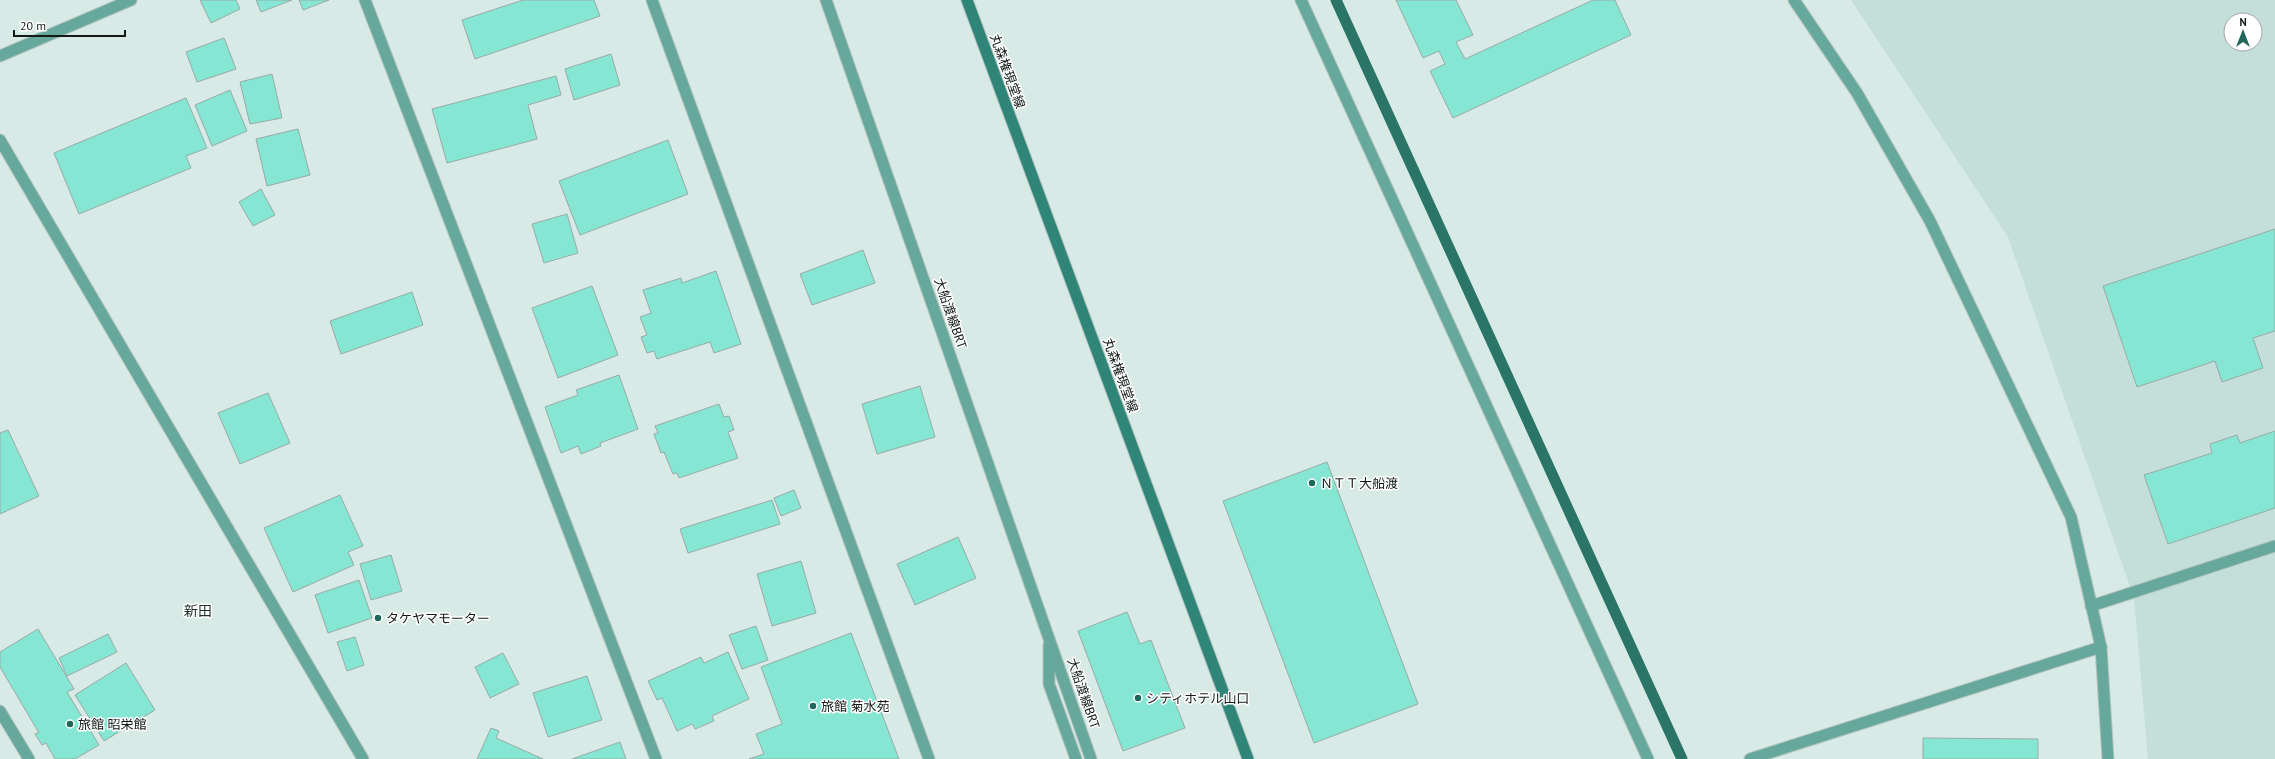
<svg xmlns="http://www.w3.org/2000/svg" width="2275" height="759" viewBox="0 0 2275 759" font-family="'PT Sans','Noto Sans JP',sans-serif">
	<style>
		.built { fill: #c4dfd9; fill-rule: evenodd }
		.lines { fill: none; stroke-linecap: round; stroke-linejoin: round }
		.stream { stroke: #2a7468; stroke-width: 11 }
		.building { fill: #85e6d4; stroke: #99aaa6 }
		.service-casing { stroke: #b4c4c0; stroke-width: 13 }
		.minor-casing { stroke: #b4c4c0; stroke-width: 13 }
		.tertiary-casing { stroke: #b4c4c0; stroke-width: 13 }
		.secondary-casing { stroke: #b4c4c0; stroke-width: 13 }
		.service { stroke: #67a89c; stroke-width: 11 }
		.minor { stroke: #67a89c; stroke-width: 11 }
		.tertiary { stroke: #67a89c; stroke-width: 11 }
		.secondary { stroke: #2f8678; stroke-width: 11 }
		.poi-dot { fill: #1f665b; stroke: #fff; stroke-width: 1.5 }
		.labels { text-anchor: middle; stroke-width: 3; stroke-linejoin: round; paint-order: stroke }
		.street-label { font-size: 13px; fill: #121917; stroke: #fff }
		.poi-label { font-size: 13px; fill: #121917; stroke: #fff; text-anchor: start }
		.neighbourhood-label { font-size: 14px; fill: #202e2b; stroke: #fff }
	</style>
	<rect width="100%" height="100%" fill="#d8eae5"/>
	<path class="built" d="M1851,0H2275V759H2148L2134,598L2008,237ZM2231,20H2255V44H2231Z"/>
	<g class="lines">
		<polyline class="stream" points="1336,0 1682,759"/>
	</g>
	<g class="building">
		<polygon points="200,0 236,0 240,9 211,23"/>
		<polygon points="256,0 292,0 261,12"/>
		<polygon points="299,0 329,0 303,10"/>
		<polygon points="523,0 594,0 600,16 475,59 462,20"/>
		<polygon points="1396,0 1456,0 1473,35 1456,42 1465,59 1593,0 1615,0 1631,35 1453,118 1430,71 1445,64 1439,51 1423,58"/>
		<polygon points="224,38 236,69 197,82 186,52"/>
		<polygon points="611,54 620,85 574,100 565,69"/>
		<polygon points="272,74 282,118 250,124 240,82"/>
		<polygon points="556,76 561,95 528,105 537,139 447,163 432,109"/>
		<polygon points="230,90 247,131 212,146 195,105"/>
		<polygon points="186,98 207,148 186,156 191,168 79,214 54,153"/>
		<polygon points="298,129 310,175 267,186 256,139"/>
		<polygon points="668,140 688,194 580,235 559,181"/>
		<polygon points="261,189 275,215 253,226 239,202"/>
		<polygon points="567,214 578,253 544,263 532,224"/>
		<polygon points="2275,229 2275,331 2253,338 2263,368 2222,382 2215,361 2137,387 2103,286"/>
		<polygon points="863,250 875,283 812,305 800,274"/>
		<polygon points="716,271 741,344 714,353 710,342 657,359 654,351 647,353 641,337 647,335 640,317 651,313 643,290 681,278 682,283"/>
		<polygon points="592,286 618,355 558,378 532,308"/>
		<polygon points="412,292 423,325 341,354 330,321"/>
		<polygon points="619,375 638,429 600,443 601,446 581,454 578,446 561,453 545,407 578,395 576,390"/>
		<polygon points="920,386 935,437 877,454 862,404"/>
		<polygon points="268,393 290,443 240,464 218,413"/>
		<polygon points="719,404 724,417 729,416 734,430 728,432 738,458 679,478 677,473 673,474 664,452 661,453 654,434 658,433 655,426"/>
		<polygon points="8,430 39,496 0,514 0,433"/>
		<polygon points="2275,431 2275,508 2168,544 2144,475 2212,453 2210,444 2237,435 2240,443"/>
		<polygon points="1327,462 1418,704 1314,743 1223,501"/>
		<polygon points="794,490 801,508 781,516 774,498"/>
		<polygon points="340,495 363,546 348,552 354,565 293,592 264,528"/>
		<polygon points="772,500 780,524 688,553 680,529"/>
		<polygon points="958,537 976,578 915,605 897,564"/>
		<polygon points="391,555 402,591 371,600 360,564"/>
		<polygon points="801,561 816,613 772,626 757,574"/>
		<polygon points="359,580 372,618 328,633 315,595"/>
		<polygon points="1127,612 1140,644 1151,640 1185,728 1123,751 1078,631"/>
		<polygon points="756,626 768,660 742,669 729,635"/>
		<polygon points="38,629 74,689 67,692 99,745 75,759 55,759 46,743 42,745 35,734 39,733 0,667 0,652"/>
		<polygon points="851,633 899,759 749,759 764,754 756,734 782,724 761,667"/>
		<polygon points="108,634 117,652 67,676 59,658"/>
		<polygon points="355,637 364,665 347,671 337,642"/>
		<polygon points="728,652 749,699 712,716 714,721 695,729 692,724 677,731 662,698 657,700 648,681 701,657 704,663"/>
		<polygon points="503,653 519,684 490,698 475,667"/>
		<polygon points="126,663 155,710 104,741 75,695"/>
		<polygon points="587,676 602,720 548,737 533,693"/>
		<polygon points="491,728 499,731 496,738 543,759 477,759"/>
		<polygon points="1923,738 2038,739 2038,759 1923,759"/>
		<polygon points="620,742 626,759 572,759"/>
	</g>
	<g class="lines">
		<defs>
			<g id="service">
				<polyline points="826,0 1091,759"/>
				<polyline points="1049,645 1049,684 1076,759"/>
			</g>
			<g id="minor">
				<polyline points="365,0 656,759"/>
				<polyline points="652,0 929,759"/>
				<polyline points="1301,0 1648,759"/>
				<polyline points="0,56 131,0"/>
				<polyline points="0,140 363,759"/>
				<polyline points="2091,606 2275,546"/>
				<polyline points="0,711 29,759"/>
				<polyline points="1750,759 2101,647"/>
			</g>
			<polyline id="tertiary" points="1794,0 1857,93 1930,221 2071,517 2101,647 2108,759"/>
			<polyline id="secondary" points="967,0 1248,759"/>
		</defs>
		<use href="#service" class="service-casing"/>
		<use href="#minor" class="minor-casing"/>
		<use href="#tertiary" class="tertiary-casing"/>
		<use href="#secondary" class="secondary-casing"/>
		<use href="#service" class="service"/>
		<use href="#minor" class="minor"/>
		<use href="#tertiary" class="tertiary"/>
		<use href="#secondary" class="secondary"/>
	</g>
	<g class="poi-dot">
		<circle cx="1312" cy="483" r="4"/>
		<circle cx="378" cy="618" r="4"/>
		<circle cx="1138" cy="698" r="4"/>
		<circle cx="813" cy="706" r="4"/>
		<circle cx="70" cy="724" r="4"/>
	</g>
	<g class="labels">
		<g class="street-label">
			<text transform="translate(1008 71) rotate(70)" y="5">丸森権現堂線</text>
			<text transform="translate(951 313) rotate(71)" y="5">大船渡線BRT</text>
			<text transform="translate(1121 375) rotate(70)" y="5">丸森権現堂線</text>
			<text transform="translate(1084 693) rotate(71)" y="5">大船渡線BRT</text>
		</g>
		<g class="poi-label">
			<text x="1320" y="488">ＮＴＴ大船渡</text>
			<text x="386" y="623">タケヤマモーター</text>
			<text x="1146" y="703">シティホテル山口</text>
			<text x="821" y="711">旅館 菊水苑</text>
			<text x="78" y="729">旅館 昭栄館</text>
		</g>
		<g class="neighbourhood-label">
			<text x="198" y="616">新田</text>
		</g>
	</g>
	<g transform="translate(2243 32)"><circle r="19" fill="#ffffff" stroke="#a0a3a2"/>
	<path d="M0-3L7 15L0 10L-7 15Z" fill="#1f665b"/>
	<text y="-6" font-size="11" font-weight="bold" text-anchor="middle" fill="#121917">N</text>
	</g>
	<path d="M14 30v6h111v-6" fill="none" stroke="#121917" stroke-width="2"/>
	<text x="20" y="30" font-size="12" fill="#121917" stroke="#ffffff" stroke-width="3" paint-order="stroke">20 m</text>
</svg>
